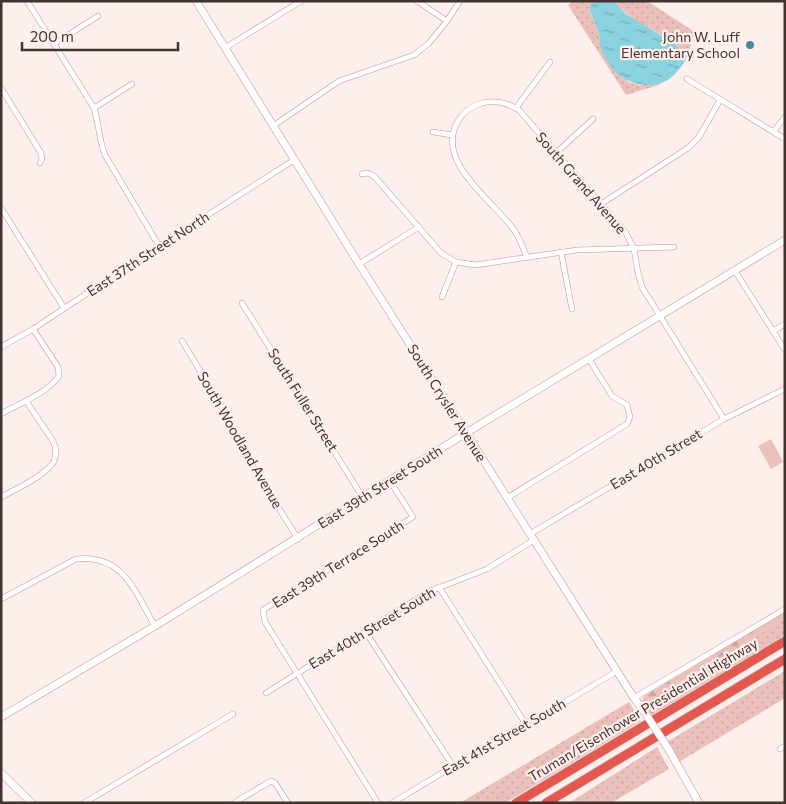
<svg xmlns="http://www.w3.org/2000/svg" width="786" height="804" viewBox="0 0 786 804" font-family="Commissioner,sans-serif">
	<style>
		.grass { fill: url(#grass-dots) }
		.forest { fill: url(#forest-firs) }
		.garden { fill: #ecc0ba }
		.water { fill: url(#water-ripples) }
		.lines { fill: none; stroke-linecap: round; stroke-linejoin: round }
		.street-casing { stroke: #bb9893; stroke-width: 6 }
		.secondary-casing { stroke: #bb9893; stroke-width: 8 }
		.highway-casing { stroke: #d2cece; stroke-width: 10 }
		.street { stroke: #fff; stroke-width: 5 }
		.secondary { stroke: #fff; stroke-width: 7 }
		.highway { stroke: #e4594f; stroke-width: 9 }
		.secondary-bridge-casing { stroke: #bb9893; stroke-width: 8; stroke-linecap: butt }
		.secondary-bridge { stroke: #fff; stroke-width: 7 }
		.poi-dot { fill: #468c97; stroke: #feeeec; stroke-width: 2 }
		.labels { text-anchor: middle; stroke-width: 4.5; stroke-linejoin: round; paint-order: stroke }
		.poi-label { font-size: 14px; fill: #423331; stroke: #feeeec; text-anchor: end }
		.street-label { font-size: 14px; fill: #423331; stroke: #feeeec }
	</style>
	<defs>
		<pattern id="grass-dots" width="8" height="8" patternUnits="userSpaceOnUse" patternTransform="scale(1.25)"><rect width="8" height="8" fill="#ecc0ba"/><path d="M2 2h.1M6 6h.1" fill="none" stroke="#cca5a0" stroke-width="1.8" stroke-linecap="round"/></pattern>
		<pattern id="forest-firs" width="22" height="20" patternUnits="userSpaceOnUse" patternTransform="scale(1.25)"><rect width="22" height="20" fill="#ecc0ba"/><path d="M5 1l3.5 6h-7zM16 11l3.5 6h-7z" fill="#cca5a0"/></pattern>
		<pattern id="water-ripples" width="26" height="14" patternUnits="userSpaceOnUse" patternTransform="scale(1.25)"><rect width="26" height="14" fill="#8ad3de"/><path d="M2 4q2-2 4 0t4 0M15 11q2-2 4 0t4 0" fill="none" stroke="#72acb5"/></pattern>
	</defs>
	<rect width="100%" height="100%" fill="#feeeec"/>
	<g class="grass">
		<polygon points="574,1 593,1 589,9 599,34 601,48 628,82 640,85 662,84 626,95 568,5"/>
		<path d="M614,1H647L695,32L687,57C676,41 658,33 642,24C631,18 622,10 614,1Z"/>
		<polygon points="785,618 785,635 650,716 642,701 644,696 649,700"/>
		<polygon points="785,671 785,698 679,762 667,742"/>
		<polygon points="629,702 641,721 505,803 460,803"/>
		<polygon points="657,747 669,769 611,803 569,803"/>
	</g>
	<polygon class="forest" points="785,612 785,618 649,700 644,696"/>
	<polygon class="garden" points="771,439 783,462 771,469 758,446"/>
	<path class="water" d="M593,1H614L626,14L674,43L687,57C681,70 668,84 653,85C627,86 611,73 601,49C599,44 600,38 599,34C596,25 592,17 589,8Z"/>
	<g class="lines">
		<defs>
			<g id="street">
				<path d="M27,1L94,108C99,124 99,140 105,155L159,246"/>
				<polyline points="417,1 447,21"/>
				<polyline points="54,44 98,16"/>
				<polyline points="225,48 301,1"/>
				<polyline points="687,79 785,139"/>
				<polyline points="1,88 41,153 42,159 40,163"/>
				<polyline points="94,108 132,84"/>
				<polyline points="516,108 550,62"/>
				<polyline points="273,126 339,81 414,55 429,43 447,21 460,1"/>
				<polyline points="774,131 785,117"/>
				<polyline points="433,132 452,135"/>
				<polyline points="556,153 593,119"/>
				<polyline points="362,174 368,173 374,176 441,253 456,262 475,265 577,250 674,247"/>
				<polyline points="601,204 688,148 699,137 720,100"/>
				<polyline points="1,208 64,308"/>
				<polyline points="561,252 572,309"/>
				<path d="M527,258C523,248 520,238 514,230C493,200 434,162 458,121C463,112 472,106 482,103C495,100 508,103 519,110L626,233L634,249L638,273L642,287L724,419"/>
				<polyline points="359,264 419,227"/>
				<polyline points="735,271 785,350"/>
				<polyline points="442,297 456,262"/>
				<polyline points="242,303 363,498"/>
				<polyline points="773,331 785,324"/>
				<polyline points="182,341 222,407 232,433 298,539"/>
				<polyline points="1,347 33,329 159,246 294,160"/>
				<path d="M1,414C20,403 46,394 59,376L58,367L33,329"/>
				<path d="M1,497C15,490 48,474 54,461C57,454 56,448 53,441L26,401"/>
				<polyline points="507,498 627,424 630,417 627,405 612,396 589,359"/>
				<polyline points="530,534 724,419 785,389"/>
				<polyline points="439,587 525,723"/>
				<path d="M1,599L76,559C124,554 134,591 155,626"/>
				<polyline points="365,631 453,766"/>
				<polyline points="266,693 428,592 487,569 534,540"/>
				<polyline points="634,698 785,609"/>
				<polyline points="780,749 785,746"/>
				<polyline points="84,803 233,714"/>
				<polyline points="234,803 271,781 275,783 288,803"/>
				<polyline points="378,803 265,622 263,610 413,517 390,481"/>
				<polyline points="392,803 525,723 557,707 617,671"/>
			</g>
			<g id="secondary">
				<polyline points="196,1 359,264 634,698 642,708"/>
				<polyline points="1,717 155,626 466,433 785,240"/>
				<polyline points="669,750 699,803"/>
				<polyline points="1,773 32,803"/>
			</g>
			<g id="highway">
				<polyline points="516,803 785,641"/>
				<polyline points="546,803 785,659"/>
			</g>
		</defs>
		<use href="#street" class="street-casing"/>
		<use href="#secondary" class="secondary-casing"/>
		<use href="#highway" class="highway-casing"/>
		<use href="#street" class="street"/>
		<use href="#secondary" class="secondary"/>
		<use href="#highway" class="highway"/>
		<defs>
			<polyline id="secondary-bridge" points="642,708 669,750"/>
		</defs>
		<use href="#secondary-bridge" class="secondary-bridge-casing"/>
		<use href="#secondary-bridge" class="secondary-bridge"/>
	</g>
	<circle class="poi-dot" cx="750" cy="45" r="5"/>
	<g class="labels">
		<g class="poi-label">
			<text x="740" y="42">John W. Luff<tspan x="740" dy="16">Elementary School</tspan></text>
		</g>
		<g class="street-label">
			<text transform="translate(581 183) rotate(49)" y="5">South Grand Avenue</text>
			<text transform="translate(148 254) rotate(-33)" y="5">East 37th Street North</text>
			<text transform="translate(303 400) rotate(58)" y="5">South Fuller Street</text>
			<text transform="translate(447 403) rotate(58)" y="5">South Crysler Avenue</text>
			<text transform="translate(240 440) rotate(60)" y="5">South Woodland Avenue</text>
			<text transform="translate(656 459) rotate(-31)" y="5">East 40th Street</text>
			<text transform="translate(380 487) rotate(-32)" y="5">East 39th Street South</text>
			<text transform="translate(338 564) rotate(-32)" y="5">East 39th Terrace South</text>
			<text transform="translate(372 628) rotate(-31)" y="5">East 40th Street South</text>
			<text transform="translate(643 710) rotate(-31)" y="5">Truman/Eisenhower Presidential Highway</text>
			<text transform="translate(504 737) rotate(-30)" y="5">East 41st Street South</text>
		</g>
	</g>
	<rect width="786" height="804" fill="none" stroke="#423331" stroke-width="5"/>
	<path d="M22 42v8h156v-8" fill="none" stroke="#423331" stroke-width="2.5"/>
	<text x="30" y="42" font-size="15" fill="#423331" stroke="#feeeec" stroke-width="4" paint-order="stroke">200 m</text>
</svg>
